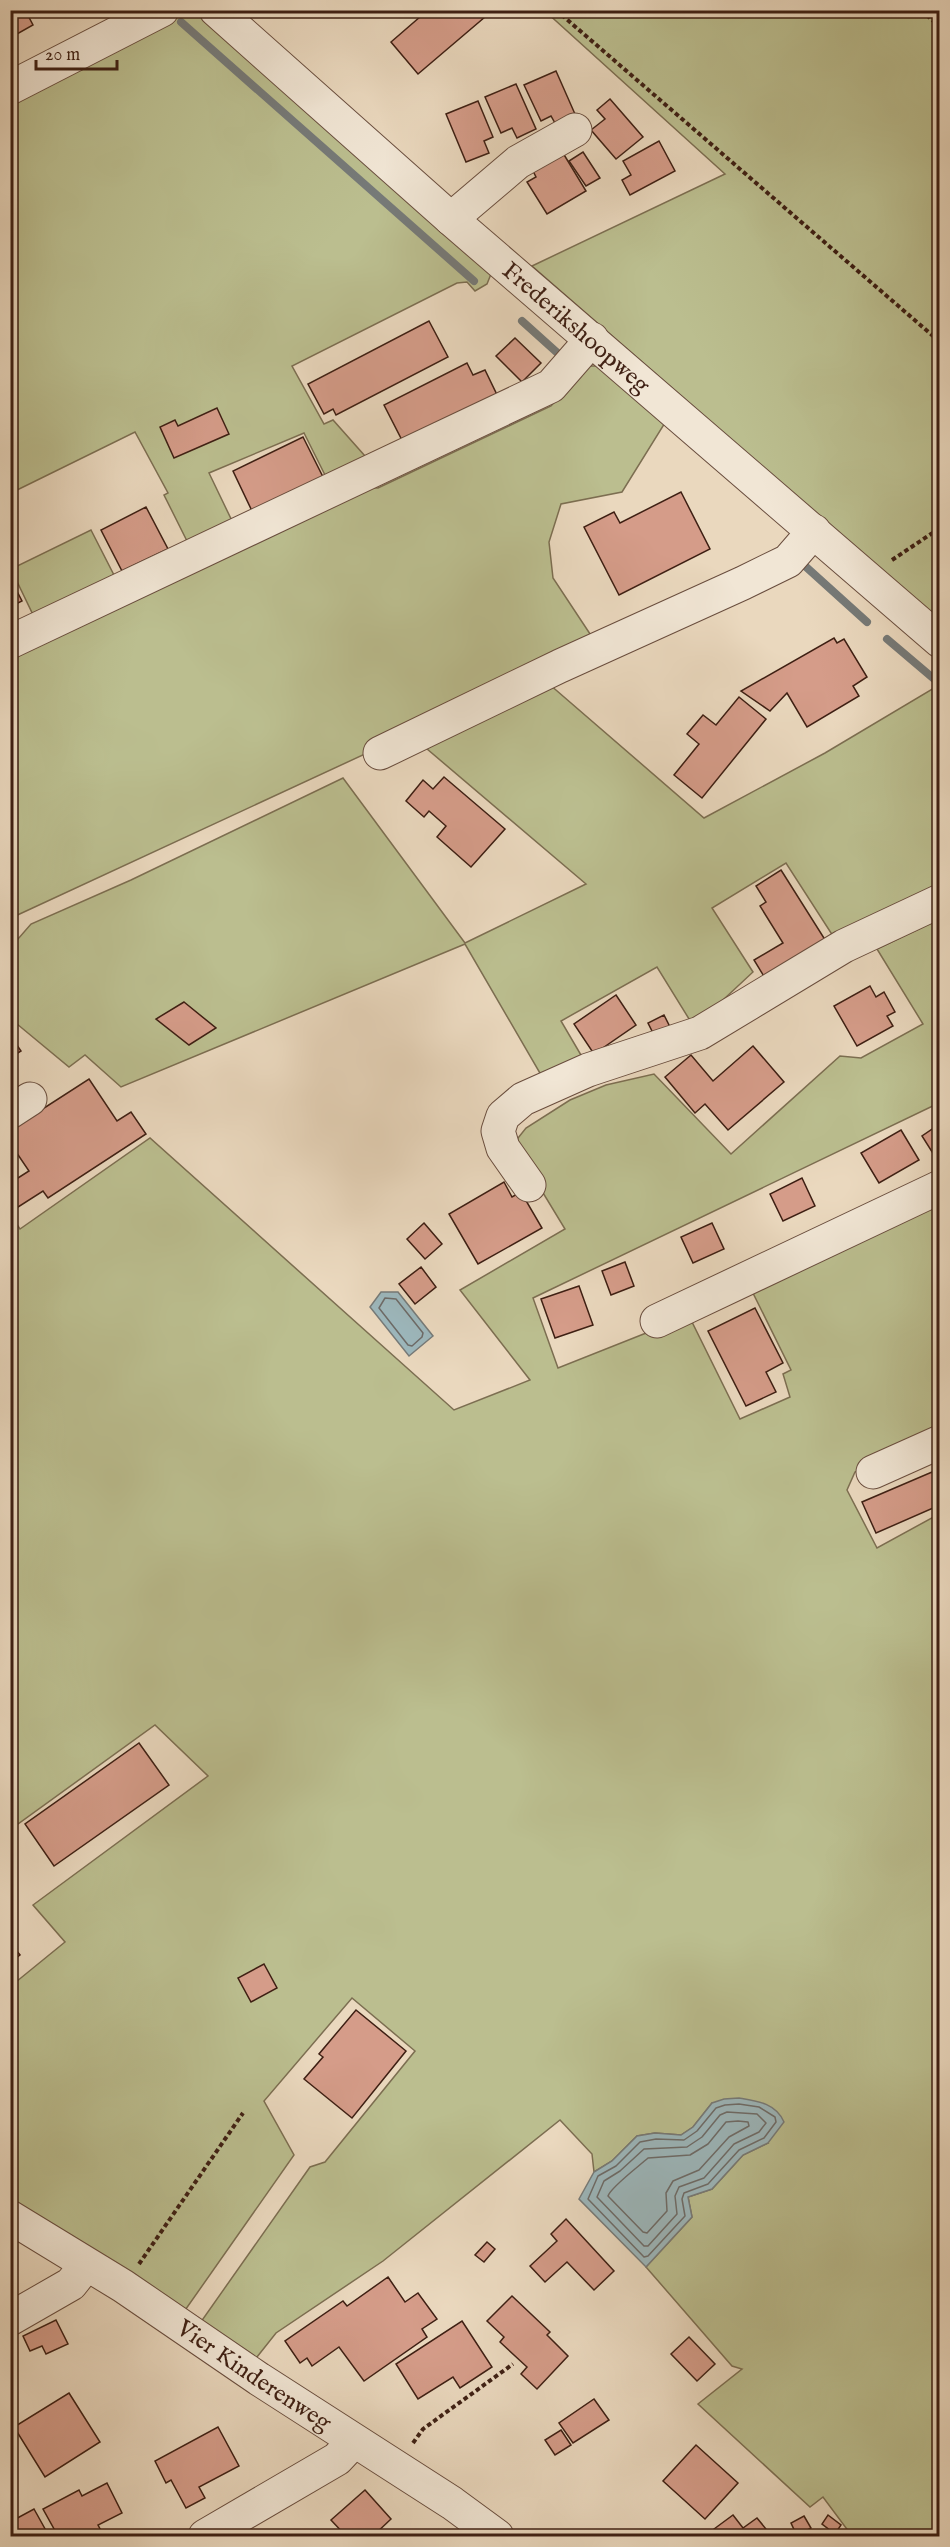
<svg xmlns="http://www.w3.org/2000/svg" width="950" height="2547" viewBox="0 0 950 2547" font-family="'IM FELL English',serif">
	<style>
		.green { fill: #bbbe8f; stroke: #7c6e51; stroke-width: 1.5 }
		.water { fill: #9cb7bc; stroke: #767a78; stroke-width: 1.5 }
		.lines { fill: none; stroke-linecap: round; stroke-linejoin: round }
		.shore { stroke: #6d6b68; stroke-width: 1.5 }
		.stream { stroke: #767a78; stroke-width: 8 }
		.building { fill: #d59c89; stroke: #3e1f13; stroke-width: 1.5 }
		.minor-casing { stroke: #694d3e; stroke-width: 35 }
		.path { stroke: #3e1f13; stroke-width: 4; stroke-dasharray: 4.5 3; stroke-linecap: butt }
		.minor { stroke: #f1e6d5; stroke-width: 33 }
		.labels { text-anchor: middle; stroke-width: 4.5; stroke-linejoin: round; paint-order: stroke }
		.street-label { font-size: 24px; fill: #3e1f13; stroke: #f1e6d5 }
	</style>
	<rect width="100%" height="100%" fill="#ead8be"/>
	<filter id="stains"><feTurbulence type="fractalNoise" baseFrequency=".00333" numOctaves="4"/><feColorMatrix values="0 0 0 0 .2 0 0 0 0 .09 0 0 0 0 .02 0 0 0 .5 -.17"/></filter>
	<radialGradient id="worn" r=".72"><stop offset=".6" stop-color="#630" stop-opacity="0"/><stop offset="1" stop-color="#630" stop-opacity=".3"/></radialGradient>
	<g class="green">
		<polygon points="171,11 203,11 491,274 487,284 475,291 467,282 457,283 292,366 324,424 333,420 373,465 330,485 304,433 209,473 234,525 190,547 164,495 168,493 135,432 11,493 11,96"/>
		<polygon points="545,11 939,11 939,621 532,266 725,174"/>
		<polygon points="588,366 599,366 668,418 622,492 561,504 549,542 553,578 598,646 11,918 10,650 361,487 378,488 551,406"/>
		<polygon points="91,530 118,583 37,623 11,569"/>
		<polygon points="549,684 704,818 825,753 939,685 939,903 842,950 786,863 712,908 753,972 694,1027 657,967 561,1021 588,1067 548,1087 465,944 121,1087 85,1055 69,1067 11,1019 11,947 31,924 131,880 343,778 465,943 586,884 420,743"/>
		<polygon points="939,919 939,1103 533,1298 558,1368 689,1316 740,1419 790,1397 783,1374 791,1370 750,1287 939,1200 939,1431 855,1472 847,1490 877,1548 939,1514 939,2536 852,2536 823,2497 810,2507 698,2404 742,2369 732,2366 646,2267 692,2217 688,2197 712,2189 743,2155 768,2143 712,2103 693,2127 681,2135 655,2133 637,2136 612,2161 594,2172 592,2154 560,2120 383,2261 276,2333 253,2362 198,2326 310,2167 325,2162 415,2051 352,1998 264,2101 294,2155 181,2316 11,2208 11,1986 65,1942 33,1905 208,1776 155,1725 11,1829 10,1214 20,1229 150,1138 454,1410 530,1380 460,1290 565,1229 517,1150 518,1138 526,1128 570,1100 606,1085 654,1074 731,1154 840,1056 861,1058 923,1024 877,949"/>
	</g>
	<g class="water">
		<polygon points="381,1292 398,1292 433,1336 409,1356 370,1307"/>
		<path d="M739,2098C757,2101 776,2103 784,2122L768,2143L743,2155L712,2189L688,2197L692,2217L646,2267L579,2199L594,2172L612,2161L637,2136L655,2133L681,2135L693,2127L712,2103L724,2099Z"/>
	</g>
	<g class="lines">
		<g class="shore">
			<polygon points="385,1298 396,1299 423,1333 422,1337 412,1346 408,1345 379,1308"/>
			<polygon points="739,2104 759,2107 775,2117 776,2122 764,2138 739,2150 708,2184 684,2193 682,2199 685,2216 648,2256 644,2257 588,2199 598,2176 616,2166 640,2142 656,2139 684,2140 697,2131 716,2108 725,2105"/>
			<polygon points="727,2112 757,2114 766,2123 759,2132 734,2144 704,2178 679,2187 675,2196 677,2214 648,2246 644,2246 597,2197 604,2181 620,2171 644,2149 687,2147 702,2137 720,2115"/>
			<path d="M738,2121L748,2122L749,2126L729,2137L699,2170L673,2181L666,2193L667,2211L647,2233L643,2232L608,2196C610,2188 639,2166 648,2158L690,2155L708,2144L726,2122Z"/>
		</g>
		<g class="stream">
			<polyline points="181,22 474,281"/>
			<polyline points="522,321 562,357"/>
			<polyline points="805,566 867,622"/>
			<polyline points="887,639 940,684"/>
		</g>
	</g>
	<g class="building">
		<polygon points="10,10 25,10 33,25 10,38"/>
		<polygon points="428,10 492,11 418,74 391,42"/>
		<polygon points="556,71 575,114 555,123 551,116 541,121 524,85"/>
		<polygon points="516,84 536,129 517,138 512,128 501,133 485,97"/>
		<polygon points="610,99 643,137 616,159 591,130 605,119 597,110"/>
		<polygon points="478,101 493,137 484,141 489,153 466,162 446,114"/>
		<polygon points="659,141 675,171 630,195 622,180 631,175 623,161"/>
		<polygon points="583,152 600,178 586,186 569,161"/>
		<polygon points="563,153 586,191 547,214 527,182 536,177 533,171"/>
		<polygon points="429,321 448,357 336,415 333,409 324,414 308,384"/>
		<polygon points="515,338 541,363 522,382 496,356"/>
		<polygon points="467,363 473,375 485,370 500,401 406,448 384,405"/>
		<polygon points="217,408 229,434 174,458 160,427 175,420 178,426"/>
		<polygon points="303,437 323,477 252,511 233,471"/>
		<polygon points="681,492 710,549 619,595 584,527 614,512 620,523"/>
		<polygon points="146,507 168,549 122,571 101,530"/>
		<polygon points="10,578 22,601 10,607"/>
		<polygon points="834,638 837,643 844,639 867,677 853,686 859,696 807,727 787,693 770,711 741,691"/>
		<polygon points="739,697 766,719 702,798 674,775 699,744 687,734 703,715 716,725"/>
		<polygon points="444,777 505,829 471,867 437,837 446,826 429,811 424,817 406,801 423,780 433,789"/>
		<polygon points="781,870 829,946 768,983 754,960 783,943 760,906 766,902 756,886"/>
		<polygon points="870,986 876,997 884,992 895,1012 887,1016 893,1026 857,1046 834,1006"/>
		<polygon points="616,995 636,1025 594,1054 574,1024"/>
		<polygon points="184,1002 216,1028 189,1045 156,1019"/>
		<polygon points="664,1015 673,1033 657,1041 648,1023"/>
		<polygon points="10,1035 21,1051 10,1058"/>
		<polygon points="753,1046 784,1082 728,1130 705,1104 695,1113 665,1077 691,1055 713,1081"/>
		<polygon points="89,1079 117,1121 131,1112 146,1134 48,1198 43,1191 15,1209 10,1203 10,1183 29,1171 10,1143 10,1130"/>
		<polygon points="940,1118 940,1151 934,1155 922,1136 938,1125 935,1120"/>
		<polygon points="901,1130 919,1160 879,1183 861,1153"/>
		<polygon points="802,1178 815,1206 783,1221 770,1194"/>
		<polygon points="504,1182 512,1197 521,1192 542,1228 478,1264 449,1214"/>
		<polygon points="424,1223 442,1244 425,1259 407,1239"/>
		<polygon points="712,1223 724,1249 693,1263 681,1237"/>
		<polygon points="625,1262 634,1286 611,1295 602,1271"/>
		<polygon points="421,1267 436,1287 415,1304 399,1284"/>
		<polygon points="579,1286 593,1325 555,1338 541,1299"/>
		<polygon points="755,1308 783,1363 766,1372 776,1392 746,1406 708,1331"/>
		<polygon points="932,1472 940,1490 940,1505 876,1533 862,1502"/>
		<polygon points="139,1743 169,1785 54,1866 25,1824"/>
		<polygon points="10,1943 20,1955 10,1963"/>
		<polygon points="264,1964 277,1988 251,2002 238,1978"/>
		<polygon points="356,2010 406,2051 352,2118 304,2079 323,2057 319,2054"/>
		<polygon points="566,2219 614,2271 594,2290 567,2262 545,2282 530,2266 557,2241 551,2234"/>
		<polygon points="487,2242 495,2249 484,2262 475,2255"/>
		<polygon points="388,2277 405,2302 418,2293 437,2319 422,2329 427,2337 364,2381 339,2347 312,2366 307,2358 300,2363 285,2341 343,2301 347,2306"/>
		<polygon points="512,2296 550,2332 547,2335 568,2356 537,2389 521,2374 527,2367 500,2342 504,2337 487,2321"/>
		<polygon points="56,2320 68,2344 46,2354 42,2346 30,2351 23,2336"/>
		<polygon points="462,2321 492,2367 460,2388 453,2377 418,2399 396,2364"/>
		<polygon points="689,2337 715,2364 697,2381 671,2354"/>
		<polygon points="69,2393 100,2442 45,2477 14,2427"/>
		<polygon points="594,2399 609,2420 573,2443 559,2423"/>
		<polygon points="10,2408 17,2418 10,2422"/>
		<polygon points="218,2427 239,2466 199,2487 205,2498 186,2508 171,2480 166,2483 155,2461"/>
		<polygon points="561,2430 571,2445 555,2455 545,2440"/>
		<polygon points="696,2445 738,2483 705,2519 663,2481"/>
		<polygon points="107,2483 122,2513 98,2525 104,2536 58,2536 43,2509 79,2490 82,2496"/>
		<polygon points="365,2490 391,2519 373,2536 368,2536 363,2532 358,2536 346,2536 331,2520"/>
		<polygon points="34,2509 49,2536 10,2536 10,2522"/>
		<polygon points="733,2515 743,2528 757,2518 766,2529 756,2536 720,2536 714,2529"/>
		<polygon points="828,2515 841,2525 835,2534 822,2524"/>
		<polygon points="804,2516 811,2528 797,2536 791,2523"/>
		<polygon points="412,2530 418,2536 404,2536"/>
	</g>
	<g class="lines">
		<defs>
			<g id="minor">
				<path id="s1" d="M216,10L451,219L940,641"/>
				<polyline points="10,88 162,10"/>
				<polyline points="451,219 518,162 575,130"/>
				<polyline points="10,642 551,386 592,339"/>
				<polyline points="380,753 560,666 743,583 788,561 814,531"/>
				<polyline points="10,1112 30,1099"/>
				<polyline points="529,1185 503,1148 498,1131 503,1116 523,1099 588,1070 700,1033 844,946 940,901"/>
				<polyline points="657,1321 940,1187"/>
				<polyline points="873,1472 940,1442"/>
				<path id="s2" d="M10,2217L123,2286L259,2379L452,2503L497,2536"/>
				<polyline points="10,2319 71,2284 86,2265"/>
				<polyline points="205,2536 337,2459 354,2441"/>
			</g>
		</defs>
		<use href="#minor" class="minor-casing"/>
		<g class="path">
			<polyline points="556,10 940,342"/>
			<polyline points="921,10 940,27"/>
			<polyline points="892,560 940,528"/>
			<polyline points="139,2264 243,2113"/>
			<polyline points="413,2443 423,2429 513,2364"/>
		</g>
		<use href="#minor" class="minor"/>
	</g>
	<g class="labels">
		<g class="street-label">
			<text dy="8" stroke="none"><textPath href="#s1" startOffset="480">Frederikshoopweg</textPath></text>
			<text dy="8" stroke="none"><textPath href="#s2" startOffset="291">Vier Kinderenweg</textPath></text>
		</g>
	</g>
	<rect width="950" height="2547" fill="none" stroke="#ead8be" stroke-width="36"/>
	<rect x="12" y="12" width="926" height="2523" fill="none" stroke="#3e1f13" stroke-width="3"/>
	<rect x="18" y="18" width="914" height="2511" fill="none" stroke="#3e1f13" stroke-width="1.5"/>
	<path d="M36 60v9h81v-9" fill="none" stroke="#3e1f13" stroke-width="3"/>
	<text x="45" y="60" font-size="18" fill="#3e1f13" stroke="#f1e6d5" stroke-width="4.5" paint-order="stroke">20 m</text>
	<rect width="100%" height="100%" filter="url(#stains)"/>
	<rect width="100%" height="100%" fill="url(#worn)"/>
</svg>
